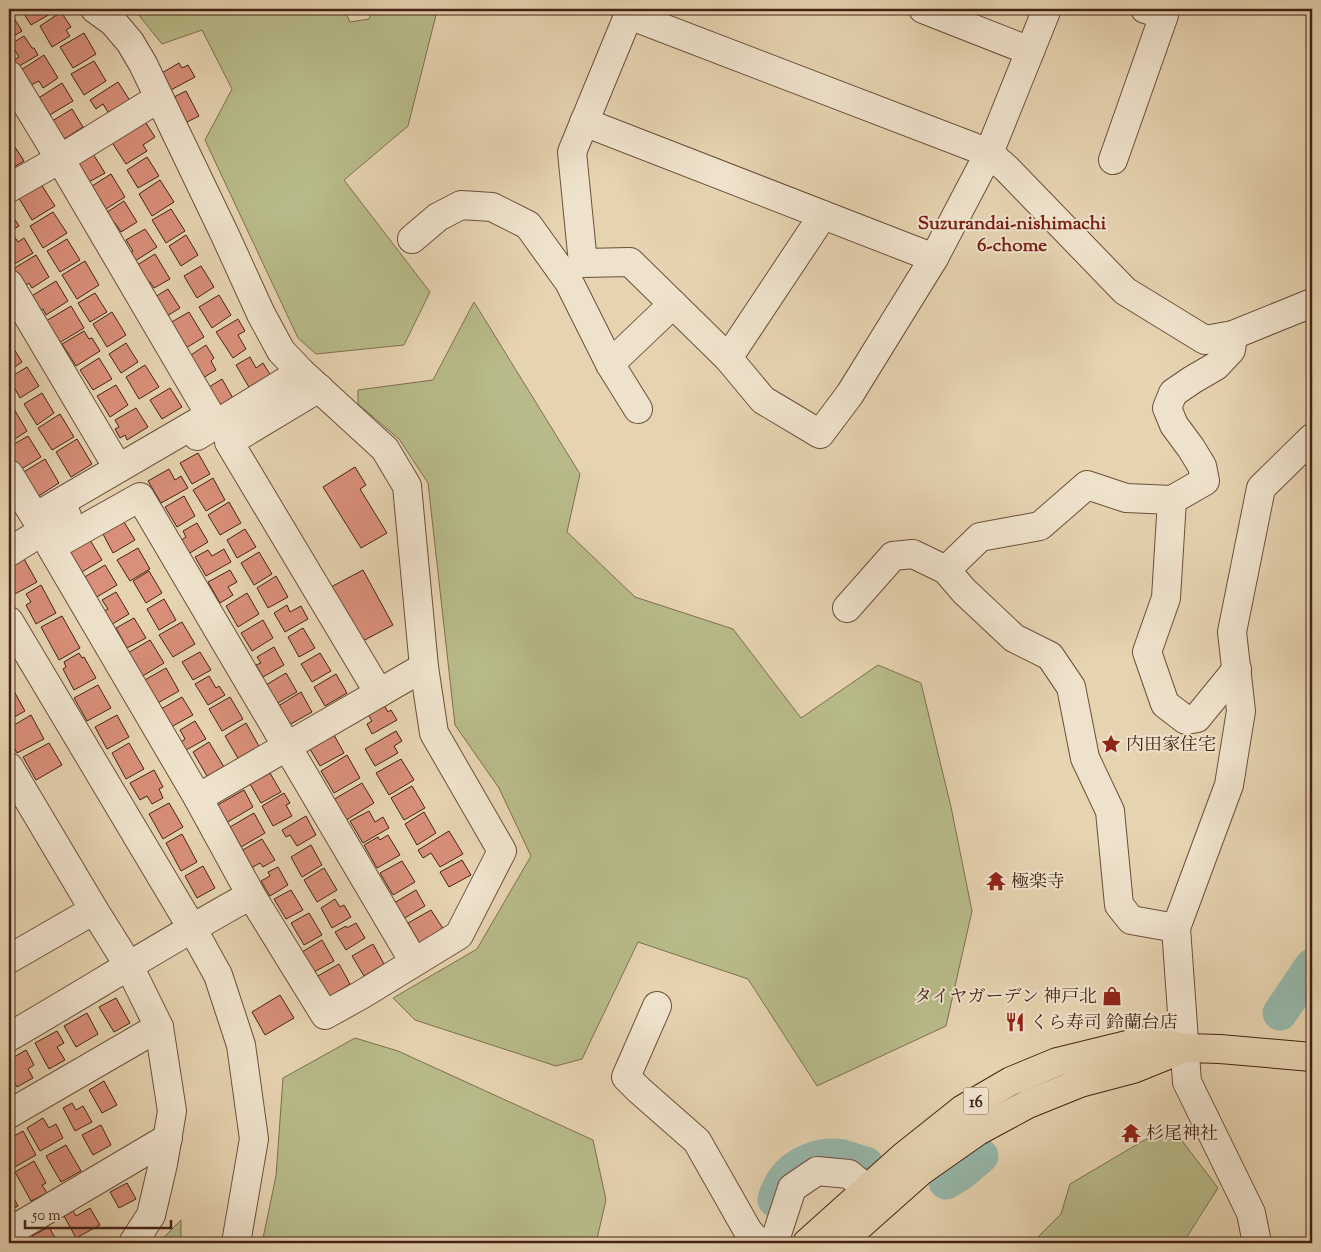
<svg xmlns="http://www.w3.org/2000/svg" width="1321" height="1252" viewBox="0 0 1321 1252" font-family="'Sorts Mill Goudy','Noto Serif JP',serif">
	<style>
		.green { fill: #b8bb89; stroke: #7e6f4f }
		.lines { fill: none; stroke-linecap: round; stroke-linejoin: round }
		.river { stroke: #96b8ab; stroke-width: 35 }
		.building { fill: #d98f79; stroke: #442315 }
		.minor-casing { stroke: #6c4f3c; stroke-width: 30 }
		.major-casing { stroke: #442315; stroke-width: 30 }
		.minor { stroke: #efe2cc; stroke-width: 28 }
		.major { stroke: #e6d3b0; stroke-width: 28 }
		.labels { text-anchor: middle; stroke-width: 4; stroke-linejoin: round; paint-order: stroke }
		.shield { fill: #efe2cc; stroke: #775c4c; stroke-width: 1 }
		.shield-label { font-size: 16px; font-weight: bold; fill: #442315 }
		.poi-label { font-size: 18px; fill: #442315; stroke: #efe2cc; text-anchor: start }
		.neighbourhood-label { font-size: 19px; font-weight: bold; fill: #7a1f14; stroke: #efe2cc }
	</style>
	<rect width="100%" height="100%" fill="#e6d3b0"/>
	<filter id="stains"><feTurbulence type="fractalNoise" baseFrequency=".004" numOctaves="4"/><feColorMatrix values="0 0 0 0 .2 0 0 0 0 .09 0 0 0 0 .02 0 0 0 .5 -.17"/></filter>
	<radialGradient id="worn" r=".72"><stop offset=".6" stop-color="#630" stop-opacity="0"/><stop offset="1" stop-color="#630" stop-opacity=".3"/></radialGradient>
	<g class="green">
		<polygon points="134,9 344,9 350,22 369,19 373,9 436,9 437,11 408,126 344,180 430,292 404,345 316,354 298,338 205,140 232,89 202,30 162,44"/>
		<polygon points="474,302 580,474 567,532 635,597 733,629 801,718 878,665 921,683 951,807 972,911 946,1026 817,1086 748,979 638,942 582,1059 556,1066 415,1020 393,998 477,949 531,856 499,788 455,725 428,483 399,439 358,404 358,390 433,380"/>
		<polygon points="355,1038 398,1051 593,1140 606,1200 596,1243 262,1243 276,1176 283,1078"/>
		<polygon points="1170,1125 1218,1188 1183,1243 1032,1243 1061,1214 1070,1184"/>
		<polygon points="181,1220 181,1243 158,1243"/>
	</g>
	<g class="lines">
		<g class="river">
			<polyline points="1280,1013 1312,966"/>
			<polyline points="946,1182 961,1173 981,1156"/>
			<path d="M775,1200C776,1196 777,1192 779,1189C789,1166 818,1152 843,1157C850,1159 858,1162 866,1164"/>
		</g>
	</g>
	<g class="building">
		<polygon points="21,9 47,9 50,14 31,25"/>
		<polygon points="9,10 22,31 9,39"/>
		<polygon points="61,12 71,27 66,30 70,36 52,47 40,26"/>
		<polygon points="84,33 96,54 73,68 60,47"/>
		<polygon points="24,36 32,48 34,48 38,55 16,68 12,61 19,57 11,44"/>
		<polygon points="44,55 58,78 43,88 39,81 31,85 21,70"/>
		<polygon points="94,61 106,81 84,95 71,74"/>
		<polygon points="179,63 182,68 188,65 195,77 169,91 160,74"/>
		<polygon points="118,82 132,104 111,117 103,104 96,109 90,100"/>
		<polygon points="62,83 73,101 48,116 37,99"/>
		<polygon points="186,91 199,116 183,124 170,99"/>
		<polygon points="72,109 83,127 58,143 47,124"/>
		<polygon points="144,120 155,137 143,145 147,151 126,164 111,141"/>
		<polygon points="13,144 24,161 9,170 9,146"/>
		<polygon points="93,154 105,173 89,182 78,163"/>
		<polygon points="147,157 159,176 138,188 127,170"/>
		<polygon points="111,174 125,197 106,209 92,186"/>
		<polygon points="160,180 174,202 152,216 139,194"/>
		<polygon points="39,181 55,206 32,220 17,195"/>
		<polygon points="124,201 137,222 121,232 115,223 108,227 101,216"/>
		<polygon points="171,209 185,231 166,243 152,220"/>
		<polygon points="9,210 19,226 9,232"/>
		<polygon points="53,212 67,233 43,248 30,226"/>
		<polygon points="145,229 157,247 132,263 127,254 133,251 126,240"/>
		<polygon points="186,235 198,255 181,266 169,246"/>
		<polygon points="14,236 18,242 24,238 33,253 11,266 9,262 9,240"/>
		<polygon points="67,239 80,260 60,272 47,251"/>
		<polygon points="155,254 170,279 154,288 150,282 145,285 134,267"/>
		<polygon points="36,255 49,277 32,288 29,283 24,287 13,269"/>
		<polygon points="85,261 99,285 77,299 62,275"/>
		<polygon points="201,266 214,287 197,298 184,276"/>
		<polygon points="56,281 68,301 46,315 43,309 39,311 30,297"/>
		<polygon points="168,289 180,308 162,319 150,300"/>
		<polygon points="95,293 107,312 90,322 78,303"/>
		<polygon points="219,295 231,315 212,328 199,307"/>
		<polygon points="71,306 84,328 59,343 46,321"/>
		<polygon points="112,312 126,335 107,347 93,324"/>
		<polygon points="189,312 204,337 186,348 170,323"/>
		<polygon points="238,319 245,331 238,335 246,349 233,358 216,332"/>
		<polygon points="84,331 89,339 92,338 100,351 76,366 62,344"/>
		<polygon points="9,341 22,362 9,371"/>
		<polygon points="126,343 138,362 121,373 109,354"/>
		<polygon points="206,345 214,358 211,361 216,370 198,381 185,359"/>
		<polygon points="250,357 256,368 263,363 271,376 250,389 236,365"/>
		<polygon points="99,358 112,379 93,390 80,370"/>
		<polygon points="145,365 159,387 139,399 126,377"/>
		<polygon points="27,367 39,386 20,398 9,378"/>
		<polygon points="222,379 234,400 217,411 204,390"/>
		<polygon points="116,385 128,405 110,417 97,396"/>
		<polygon points="170,388 182,407 162,419 150,400"/>
		<polygon points="42,393 54,413 37,425 24,404"/>
		<polygon points="136,408 148,427 127,440 125,435 120,438 115,429 119,427 115,420"/>
		<polygon points="14,409 27,431 9,443 9,413"/>
		<polygon points="60,414 74,437 52,450 38,428"/>
		<polygon points="28,436 41,457 18,471 9,456 9,447"/>
		<polygon points="77,439 92,464 71,477 56,452"/>
		<polygon points="198,453 210,474 192,484 180,463"/>
		<polygon points="45,459 59,483 37,497 22,473"/>
		<polygon points="355,467 366,485 360,489 387,533 361,548 323,487"/>
		<polygon points="169,469 175,480 181,476 188,488 161,503 148,481"/>
		<polygon points="213,478 225,500 206,511 193,490"/>
		<polygon points="184,496 195,516 177,527 165,507"/>
		<polygon points="229,502 241,523 220,535 208,515"/>
		<polygon points="124,522 135,540 113,553 103,534"/>
		<polygon points="197,523 208,542 188,554 180,541 186,537 183,531"/>
		<polygon points="245,529 256,547 237,558 227,540"/>
		<polygon points="90,540 102,560 80,573 68,553"/>
		<polygon points="138,548 150,569 130,581 117,560"/>
		<polygon points="224,549 231,562 206,576 195,557 208,550 212,556"/>
		<polygon points="259,552 272,574 254,585 241,563"/>
		<polygon points="23,557 37,582 15,594 9,583 9,565"/>
		<polygon points="105,565 117,585 95,598 83,578"/>
		<polygon points="230,570 237,582 228,587 233,595 220,603 208,582"/>
		<polygon points="363,570 393,625 361,642 331,587"/>
		<polygon points="149,571 162,593 146,603 133,581"/>
		<polygon points="276,576 288,597 268,608 257,588"/>
		<polygon points="41,585 56,613 36,624 26,605 31,602 26,594"/>
		<polygon points="116,592 129,614 109,626 101,613 108,609 102,600"/>
		<polygon points="247,593 259,614 238,627 226,606"/>
		<polygon points="164,599 176,620 159,630 147,609"/>
		<polygon points="287,605 290,612 301,606 308,619 285,632 274,613"/>
		<polygon points="62,616 80,648 59,660 41,627"/>
		<polygon points="134,618 146,638 127,648 116,628"/>
		<polygon points="263,620 273,638 252,651 241,633"/>
		<polygon points="182,622 195,644 173,657 159,635"/>
		<polygon points="303,628 315,648 299,657 288,637"/>
		<polygon points="150,640 164,663 141,677 128,653"/>
		<polygon points="274,647 284,665 263,677 256,665 261,663 257,657"/>
		<polygon points="200,652 211,670 193,680 182,662"/>
		<polygon points="79,653 82,658 84,657 96,678 74,690 63,669 66,667 64,662"/>
		<polygon points="320,653 331,671 312,682 301,664"/>
		<polygon points="166,668 179,691 156,704 143,681"/>
		<polygon points="286,673 297,692 276,704 266,685"/>
		<polygon points="336,674 347,693 325,706 314,687"/>
		<polygon points="209,676 216,688 219,686 225,695 208,705 195,684"/>
		<polygon points="98,685 111,708 87,721 74,698"/>
		<polygon points="11,686 25,711 9,720 9,687"/>
		<polygon points="301,692 312,712 289,725 278,706"/>
		<polygon points="182,697 193,715 171,727 161,709"/>
		<polygon points="230,697 243,719 222,731 209,709"/>
		<polygon points="383,703 388,712 391,710 397,720 372,734 367,724 372,721 367,713"/>
		<polygon points="31,715 44,739 17,753 9,738 9,728"/>
		<polygon points="117,715 129,737 107,749 95,727"/>
		<polygon points="195,721 206,739 186,750 181,742 185,739 180,730"/>
		<polygon points="246,723 260,748 239,760 225,736"/>
		<polygon points="396,731 402,741 394,746 398,753 375,766 365,749"/>
		<polygon points="334,735 344,753 320,766 310,749"/>
		<polygon points="209,742 224,767 207,776 193,752"/>
		<polygon points="49,743 62,765 36,780 23,757"/>
		<polygon points="129,743 144,769 126,779 112,753"/>
		<polygon points="347,755 360,778 334,793 321,771"/>
		<polygon points="401,759 414,780 389,795 376,773"/>
		<polygon points="154,770 163,787 159,789 163,798 152,804 147,796 140,800 130,783"/>
		<polygon points="270,773 281,792 261,803 250,784"/>
		<polygon points="362,783 374,803 343,822 331,801"/>
		<polygon points="412,786 425,808 404,820 391,798"/>
		<polygon points="244,790 253,807 226,823 216,806"/>
		<polygon points="284,793 290,803 286,805 292,816 273,826 262,806"/>
		<polygon points="169,803 183,827 163,839 149,814"/>
		<polygon points="369,811 375,822 383,817 389,828 363,843 350,821"/>
		<polygon points="424,812 436,833 417,845 405,824"/>
		<polygon points="254,813 265,833 241,847 230,827"/>
		<polygon points="306,816 316,835 297,846 290,835 286,837 282,830"/>
		<polygon points="449,831 463,854 440,867 431,853 423,858 418,850"/>
		<polygon points="182,834 197,862 181,871 166,843"/>
		<polygon points="388,835 400,855 377,868 364,845 378,837 380,840"/>
		<polygon points="262,839 275,860 263,867 260,863 251,868 241,851"/>
		<polygon points="311,845 322,865 302,877 291,857"/>
		<polygon points="462,860 471,875 449,887 440,872"/>
		<polygon points="402,861 415,882 393,895 380,873"/>
		<polygon points="203,866 215,888 197,898 185,876"/>
		<polygon points="278,867 288,885 270,896 261,881 270,876 268,872"/>
		<polygon points="324,868 337,890 317,902 304,880"/>
		<polygon points="291,890 303,910 286,919 274,899"/>
		<polygon points="416,890 425,906 403,919 394,903"/>
		<polygon points="335,899 340,907 344,905 351,917 332,928 321,908"/>
		<polygon points="431,910 444,930 420,944 408,923"/>
		<polygon points="309,913 322,935 304,945 291,923"/>
		<polygon points="356,923 365,938 346,950 335,932 346,926 347,928"/>
		<polygon points="322,940 334,961 314,972 302,952"/>
		<polygon points="373,944 384,964 364,976 352,956"/>
		<polygon points="339,964 350,984 327,998 316,977"/>
		<polygon points="280,995 294,1018 265,1035 252,1012"/>
		<polygon points="116,998 130,1023 114,1032 99,1007"/>
		<polygon points="87,1013 98,1034 76,1047 64,1026"/>
		<polygon points="57,1031 64,1043 57,1047 65,1060 49,1069 35,1043"/>
		<polygon points="26,1050 34,1065 28,1069 33,1078 17,1087 9,1073 9,1060"/>
		<polygon points="104,1081 117,1105 102,1113 89,1090"/>
		<polygon points="72,1103 76,1110 83,1106 92,1122 75,1131 63,1108"/>
		<polygon points="43,1118 49,1128 56,1124 63,1138 40,1151 27,1128"/>
		<polygon points="101,1125 111,1145 93,1155 82,1135"/>
		<polygon points="23,1131 36,1155 13,1168 9,1161 9,1139"/>
		<polygon points="66,1145 81,1171 61,1182 46,1156"/>
		<polygon points="34,1161 46,1183 42,1185 47,1193 31,1201 15,1172"/>
		<polygon points="127,1183 136,1199 119,1208 110,1192"/>
		<polygon points="9,1189 18,1206 9,1211"/>
		<polygon points="90,1208 100,1225 76,1238 64,1216 73,1211 76,1216"/>
		<polygon points="49,1227 58,1243 36,1243 32,1236"/>
		<polygon points="99,1239 102,1243 91,1243"/>
	</g>
	<g class="lines">
		<defs>
			<g id="minor">
				<polyline points="95,9 113,22 130,42 143,64 225,235 261,314 281,351 301,372 385,449 407,486 424,667 434,733 502,851 459,935 361,995 325,1015 251,895 198,798 51,547 140,497 414,962"/>
				<polyline points="631,9 572,152 583,263 630,262 728,358 763,400 820,434 850,394 934,258 989,153 1047,9"/>
				<polyline points="923,9 1030,51"/>
				<polyline points="629,15 989,153 1007,169 1125,291 1205,340 1233,335 1312,303"/>
				<polyline points="9,75 60,159 210,415 35,517 9,474"/>
				<polyline points="584,122 934,258"/>
				<polyline points="1113,160 1164,15 1145,9"/>
				<polyline points="9,188 60,159 159,98"/>
				<polyline points="412,239 438,217 461,205 492,207 528,225 569,282 610,364 638,409"/>
				<polyline points="9,284 118,468"/>
				<polyline points="728,358 823,215"/>
				<polyline points="610,364 673,304"/>
				<polyline points="319,388 229,442 379,693"/>
				<polyline points="197,436 301,372"/>
				<polyline points="1172,500 1166,598 1147,652 1165,704 1186,720 1197,718 1237,669"/>
				<polyline points="9,552 67,516"/>
				<polyline points="946,570 964,591 1014,638 1050,656 1071,687 1085,758 1110,811 1119,905 1131,920 1176,928"/>
				<polyline points="847,608 893,556 913,554 946,570 980,537 1040,526 1087,485 1126,498 1172,500 1205,481 1202,466 1191,448 1174,425 1167,408 1173,393 1192,380 1216,366 1231,350 1233,335"/>
				<polyline points="9,621 192,928 218,975 241,1045 254,1139 236,1243"/>
				<polyline points="9,767 94,910 129,966 159,1027 172,1111 163,1164 151,1215 133,1243"/>
				<polyline points="198,798 424,667"/>
				<polyline points="9,959 94,910"/>
				<polyline points="657,1006 626,1077 639,1090 697,1141 748,1231 759,1243"/>
				<path d="M9,1037C90,990 169,940 251,895"/>
				<polyline points="9,1114 159,1027"/>
				<polyline points="9,1232 168,1138"/>
				<polyline points="777,1243 776,1237 792,1188 817,1171 849,1174 867,1189"/>
				<polyline points="1257,1243 1251,1213 1187,1082 1176,928 1229,785 1241,711 1232,632 1261,488 1312,438"/>
			</g>
			<g id="major">
				<polyline points="807,1243 904,1156 963,1109 1011,1081 1057,1062 1147,1040 1185,1048 1220,1049 1312,1057"/>
				<polyline points="840,1243 921,1171 978,1131 1028,1104 1080,1083 1133,1069 1185,1048"/>
			</g>
		</defs>
		<use href="#minor" class="minor-casing"/>
		<use href="#major" class="major-casing"/>
		<use href="#minor" class="minor"/>
		<use href="#major" class="major"/>
	</g>
	<defs>
		<symbol id="sight-bare" viewBox="-9 -9 18 18"><path d="M0-6L1.8-2.2L6-1.7L2.9 1.2L3.7 5.4L0 3.3L-3.7 5.4L-2.9 1.2L-6-1.7L-1.8-2.2Z" fill="#8f2418" stroke="#efe2cc" stroke-width="2.5" paint-order="stroke"/></symbol>
		<symbol id="temple-bare" viewBox="-9 -9 18 18"><path d="M0-6L5-2H3V0L6.5 2.5H4V6H1.5V3h-3V6H-4V2.5H-6.5L-3 0V-2H-5Z" fill="#8f2418" stroke="#efe2cc" stroke-width="2.5" paint-order="stroke"/></symbol>
		<symbol id="shop-bare" viewBox="-9 -9 18 18"><path d="M-5-2.5h2.3a2.7 3.5 0 0 1 5.4 0H5L5.5 6h-11ZM-1.5-2.5h3a1.5 2.3 0 0 0-3 0Z" fill="#8f2418" stroke="#efe2cc" stroke-width="2.5" paint-order="stroke"/></symbol>
		<symbol id="restaurant-bare" viewBox="-9 -9 18 18"><path d="M-5-6h1v4h1v-4h1v4h1v-4h1v5L-1.5 .5V6h-2V.5L-5-1ZM5-6V6H3V1.5H1.5Q1.5-4 5-6Z" fill="#8f2418" stroke="#efe2cc" stroke-width="2.5" paint-order="stroke"/></symbol>
	</defs>
	<g fill-rule="evenodd">
		<use href="#sight-bare" x="1097" y="730" width="28" height="28"/>
		<use href="#temple-bare" x="982" y="867" width="28" height="28"/>
		<use href="#shop-bare" x="1098" y="982" width="28" height="28"/>
		<use href="#restaurant-bare" x="1001" y="1008" width="28" height="28"/>
		<use href="#temple-bare" x="1117" y="1119" width="28" height="28"/>
	</g>
	<g class="labels">
		<rect class="shield" x="963.5" y="1087.5" width="25" height="27" rx="4"/>
		<g class="shield-label">
			<text x="976" y="1107">16</text>
		</g>
		<g class="poi-label">
			<text x="1126" y="750">内田家住宅</text>
			<text x="1011" y="887">極楽寺</text>
			<text x="1097" y="1002" text-anchor="end">タイヤガーデン 神戸北</text>
			<text x="1030" y="1028">くら寿司 鈴蘭台店</text>
			<text x="1146" y="1139">杉尾神社</text>
		</g>
		<g class="neighbourhood-label">
			<text x="1012" y="229">Suzurandai-nishimachi<tspan x="1012" dy="22">6-chome</tspan></text>
		</g>
	</g>
	<rect width="1321" height="1252" fill="none" stroke="#e6d3b0" stroke-width="30"/>
	<rect x="10" y="10" width="1301" height="1232" fill="none" stroke="#442315" stroke-width="2.5"/>
	<rect x="15" y="15" width="1291" height="1222" fill="none" stroke="#442315"/>
	<path d="M25 1220v8h146v-8" fill="none" stroke="#442315" stroke-width="2.5"/>
	<text x="32" y="1220" font-size="15" fill="#442315" stroke="#efe2cc" stroke-width="4" paint-order="stroke">50 m</text>
	<rect width="100%" height="100%" filter="url(#stains)"/>
	<rect width="100%" height="100%" fill="url(#worn)"/>
</svg>
